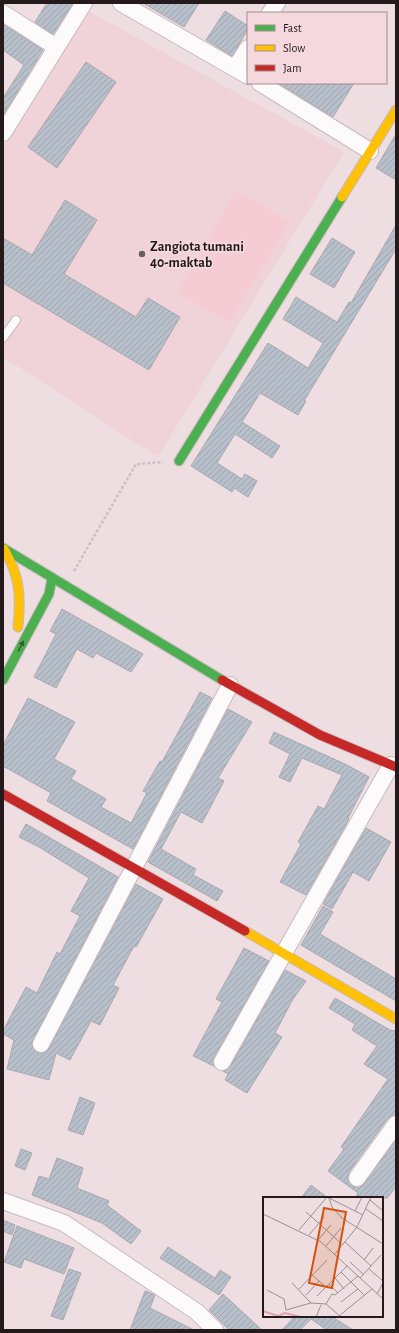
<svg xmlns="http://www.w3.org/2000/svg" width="399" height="1333" viewBox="0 0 399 1333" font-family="'Alegreya Sans',sans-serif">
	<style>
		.built { fill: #efd3d8 }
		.garden { fill: #f5ccd4 }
		.building { fill: url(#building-hatch); stroke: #aba8ad }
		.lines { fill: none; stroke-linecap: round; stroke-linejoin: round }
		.lane-casing { stroke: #c7bbbe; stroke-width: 10 }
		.street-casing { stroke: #c7bbbe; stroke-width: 18 }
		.fast-casing { stroke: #c7bbbe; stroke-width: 11 }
		.slow-casing { stroke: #c7bbbe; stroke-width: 11 }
		.jam-casing { stroke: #c7bbbe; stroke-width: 11 }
		.path { stroke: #c8c3c3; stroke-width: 2.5; stroke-dasharray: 3 2; stroke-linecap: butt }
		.lane { stroke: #fcfafa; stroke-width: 8 }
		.street { stroke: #fcfafa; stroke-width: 16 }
		.fast { stroke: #4caf50; stroke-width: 9 }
		.slow { stroke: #ffc107; stroke-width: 9 }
		.jam { stroke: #c62828; stroke-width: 9 }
		.oneway { fill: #365d33 }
		.poi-dot { fill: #6b5f61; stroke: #f4d8dd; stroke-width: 1.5 }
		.labels { text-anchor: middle; stroke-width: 3.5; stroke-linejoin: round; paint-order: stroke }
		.poi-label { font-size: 14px; font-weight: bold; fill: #241a1c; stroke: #f4d8dd; text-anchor: start }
		.inset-river { fill: none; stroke: #e3a0af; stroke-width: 2 }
		.inset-road { fill: none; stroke: #9d9092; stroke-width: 1 }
		.view { fill: #d4530e; fill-opacity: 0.15; stroke: #d4530e; stroke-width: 2 }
		.inset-edge { fill: none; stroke: #241a1c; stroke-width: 2 }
	</style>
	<defs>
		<pattern id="building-hatch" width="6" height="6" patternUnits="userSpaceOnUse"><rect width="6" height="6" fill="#b7bfcb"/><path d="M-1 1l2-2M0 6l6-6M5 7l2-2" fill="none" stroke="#9da4ae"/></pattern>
	</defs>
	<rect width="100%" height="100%" fill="#eedee1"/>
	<polygon class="built" points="85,9 344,152 158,457 3,357 3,143"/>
	<polygon class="garden" points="236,190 290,222 230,323 177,292"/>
	<g class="building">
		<polygon points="47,3 73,3 53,34 35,22"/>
		<polygon points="143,3 199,3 184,27"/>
		<polygon points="225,11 248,26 248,29 232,56 206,40"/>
		<polygon points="3,24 43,50 3,115 3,98 24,65 3,50"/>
		<polygon points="86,62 116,82 57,168 28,147"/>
		<polygon points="278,83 354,83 333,117"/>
		<polygon points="396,134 396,180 376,168"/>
		<polygon points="65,200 97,220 64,274 136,317 148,298 180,317 149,370 3,283 3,238 32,255"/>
		<polygon points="396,225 396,249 304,401 306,401 298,415 260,393 242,422 280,446 272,458 235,434 217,463 242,479 245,474 257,481 248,497 234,488 232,492 191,466 268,343 308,368 323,343 283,319 296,297 337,322 349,302 351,303"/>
		<polygon points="332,238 355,252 334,288 310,274"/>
		<polygon points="62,609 143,654 131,672 96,653 93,658 77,649 56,688 34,677 56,634 50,631"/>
		<polygon points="200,692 212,698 133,849 47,801 51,793 3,766 3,745 28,698 75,722 54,759 76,771 71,779 106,799 101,807 131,823 147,793 143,791 160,761 162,762"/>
		<polygon points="228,709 252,722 218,778 224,781 202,823 181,812 161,849 196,869 193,875 223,891 217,901 148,862"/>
		<polygon points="274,732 345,764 369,777 348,818 349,819 306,895 280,882 301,844 298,842 318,806 324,809 342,775 302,758 290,782 279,777 290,754 269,743"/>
		<polygon points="26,824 118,877 33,1040 32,1045 36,1052 42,1053 49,1048 136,884 163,899 136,947 134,946 113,985 119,988 100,1025 91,1021 70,1060 56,1053 49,1080 7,1069 14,1040 3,1034 3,1031 26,987 37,993 57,952 60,954 80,916 71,911 89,878 39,847 19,837"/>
		<polygon points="366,828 391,842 369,881 353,872 332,909 323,904"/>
		<polygon points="323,906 333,912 320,934 396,979 396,1001 301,945"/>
		<polygon points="244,948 269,961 214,1057 214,1066 193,1056 222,1002 216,999"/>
		<polygon points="285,970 306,981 293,999 275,1033 282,1037 247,1093 225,1080 228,1074 223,1071 230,1067"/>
		<polygon points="335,998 390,1030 396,1031 396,1115 388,1118 349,1172 348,1177 352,1186 361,1186 396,1140 396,1187 387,1198 355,1198 358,1193 328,1171 344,1149 341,1147 388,1079 364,1064 377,1046 352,1030 355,1024 329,1008"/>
		<polygon points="80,1097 95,1103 83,1135 68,1130"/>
		<polygon points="21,1149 32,1153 25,1170 15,1166"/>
		<polygon points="57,1158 83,1168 77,1188 109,1201 107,1205 141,1231 131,1244 102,1223 32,1195 39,1176 49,1179"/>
		<polygon points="311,1185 328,1198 301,1198"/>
		<polygon points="3,1220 15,1225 12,1235 3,1231"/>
		<polygon points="17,1226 74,1248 64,1274 24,1259 21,1268 4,1262"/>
		<polygon points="168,1247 215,1278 220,1270 231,1277 219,1295 160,1258"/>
		<polygon points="69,1269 81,1273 63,1320 51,1316"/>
		<polygon points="145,1291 155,1295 150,1308 194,1330 130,1330"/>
		<polygon points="223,1294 262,1330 229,1330 209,1310"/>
		<polygon points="295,1316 331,1316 353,1330 327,1330 311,1319 300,1330 282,1330"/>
	</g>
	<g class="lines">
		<defs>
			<polyline id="lane" points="3,338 16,320"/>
			<g id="street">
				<polyline points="121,3 248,76"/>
				<polyline points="3,13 56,47"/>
				<polyline points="270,13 277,3"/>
				<polyline points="235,68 248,48"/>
				<polyline points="260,83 370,151"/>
				<polyline points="3,133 84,3"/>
				<polyline points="41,1044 230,685"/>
				<polyline points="222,1062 391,765"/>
				<polyline points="357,1178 396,1124"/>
				<polyline points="3,1201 64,1223 197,1312 215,1330"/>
			</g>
			<g id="fast">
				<polyline points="179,461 342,197"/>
				<polyline points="3,548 222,680"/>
				<polyline points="3,680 49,594 52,578"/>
			</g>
			<g id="slow">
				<polyline points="342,197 396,110"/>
				<path d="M4,549C20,577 21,595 18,627"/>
				<polyline points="245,931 396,1019"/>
			</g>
			<g id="jam">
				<polyline points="222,680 320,735 396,767"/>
				<polyline points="3,794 245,931"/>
			</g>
		</defs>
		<use href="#lane" class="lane-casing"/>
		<use href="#street" class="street-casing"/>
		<use href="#fast" class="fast-casing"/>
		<use href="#slow" class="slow-casing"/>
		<use href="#jam" class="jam-casing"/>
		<polyline class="path" points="74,571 136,464 163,462"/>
		<use href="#lane" class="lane"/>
		<use href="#street" class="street"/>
		<use href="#fast" class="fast"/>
		<use href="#slow" class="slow"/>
		<use href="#jam" class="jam"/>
	</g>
	<defs><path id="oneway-solid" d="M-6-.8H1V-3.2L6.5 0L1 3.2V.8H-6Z"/></defs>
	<use class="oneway" href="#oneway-solid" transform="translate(21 646) rotate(-62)"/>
	<circle class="poi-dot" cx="142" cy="254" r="4"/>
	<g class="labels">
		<g class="poi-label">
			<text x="150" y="251">Zangiota tumani<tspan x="150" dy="16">40-maktab</tspan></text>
		</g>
	</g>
	<g transform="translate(263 1197)">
		<rect width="120" height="120" fill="#eedee1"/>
		<path class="inset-river" d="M0,114L15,119L22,116L38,120"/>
		<path class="inset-road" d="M64,0L100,18M66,1L69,10L79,21L120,47M107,3L120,14M103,12L120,24M92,14L99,0M43,15L80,48M0,17L58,45L120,102M36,33L64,0M46,38L61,20M55,43L68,28M82,45L108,69M63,49L78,31M72,57L94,30L108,0M101,63L110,51M87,65L101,78M106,72L120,84M78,75L101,98M49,78L63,90M72,81L81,92M97,81L118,58M29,86L48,106L63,107L78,120M66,87L75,96M36,92L64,63M4,93L21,102L23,113L48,106M114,97L120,86M43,98L56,84M54,99L84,69M78,105L95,92M63,107L69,97L72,98L95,79M76,119L109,92M53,120L58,108"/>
		<path class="view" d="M61,11L83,15L69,91L46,86Z"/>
		<rect width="120" height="120" class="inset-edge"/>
	</g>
	<rect width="399" height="1333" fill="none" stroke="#241a1c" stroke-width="8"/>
	<rect x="247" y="12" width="140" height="72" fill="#f4d8dd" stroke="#a18c90"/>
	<rect x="255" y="25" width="20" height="6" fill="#4caf50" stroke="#a18c90"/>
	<text x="283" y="32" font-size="12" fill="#241a1c">Fast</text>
	<rect x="255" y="45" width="20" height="6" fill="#ffc107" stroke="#a18c90"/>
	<text x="283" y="52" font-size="12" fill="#241a1c">Slow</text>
	<rect x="255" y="65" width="20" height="6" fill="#c62828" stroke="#a18c90"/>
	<text x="283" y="72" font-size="12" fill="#241a1c">Jam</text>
</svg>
